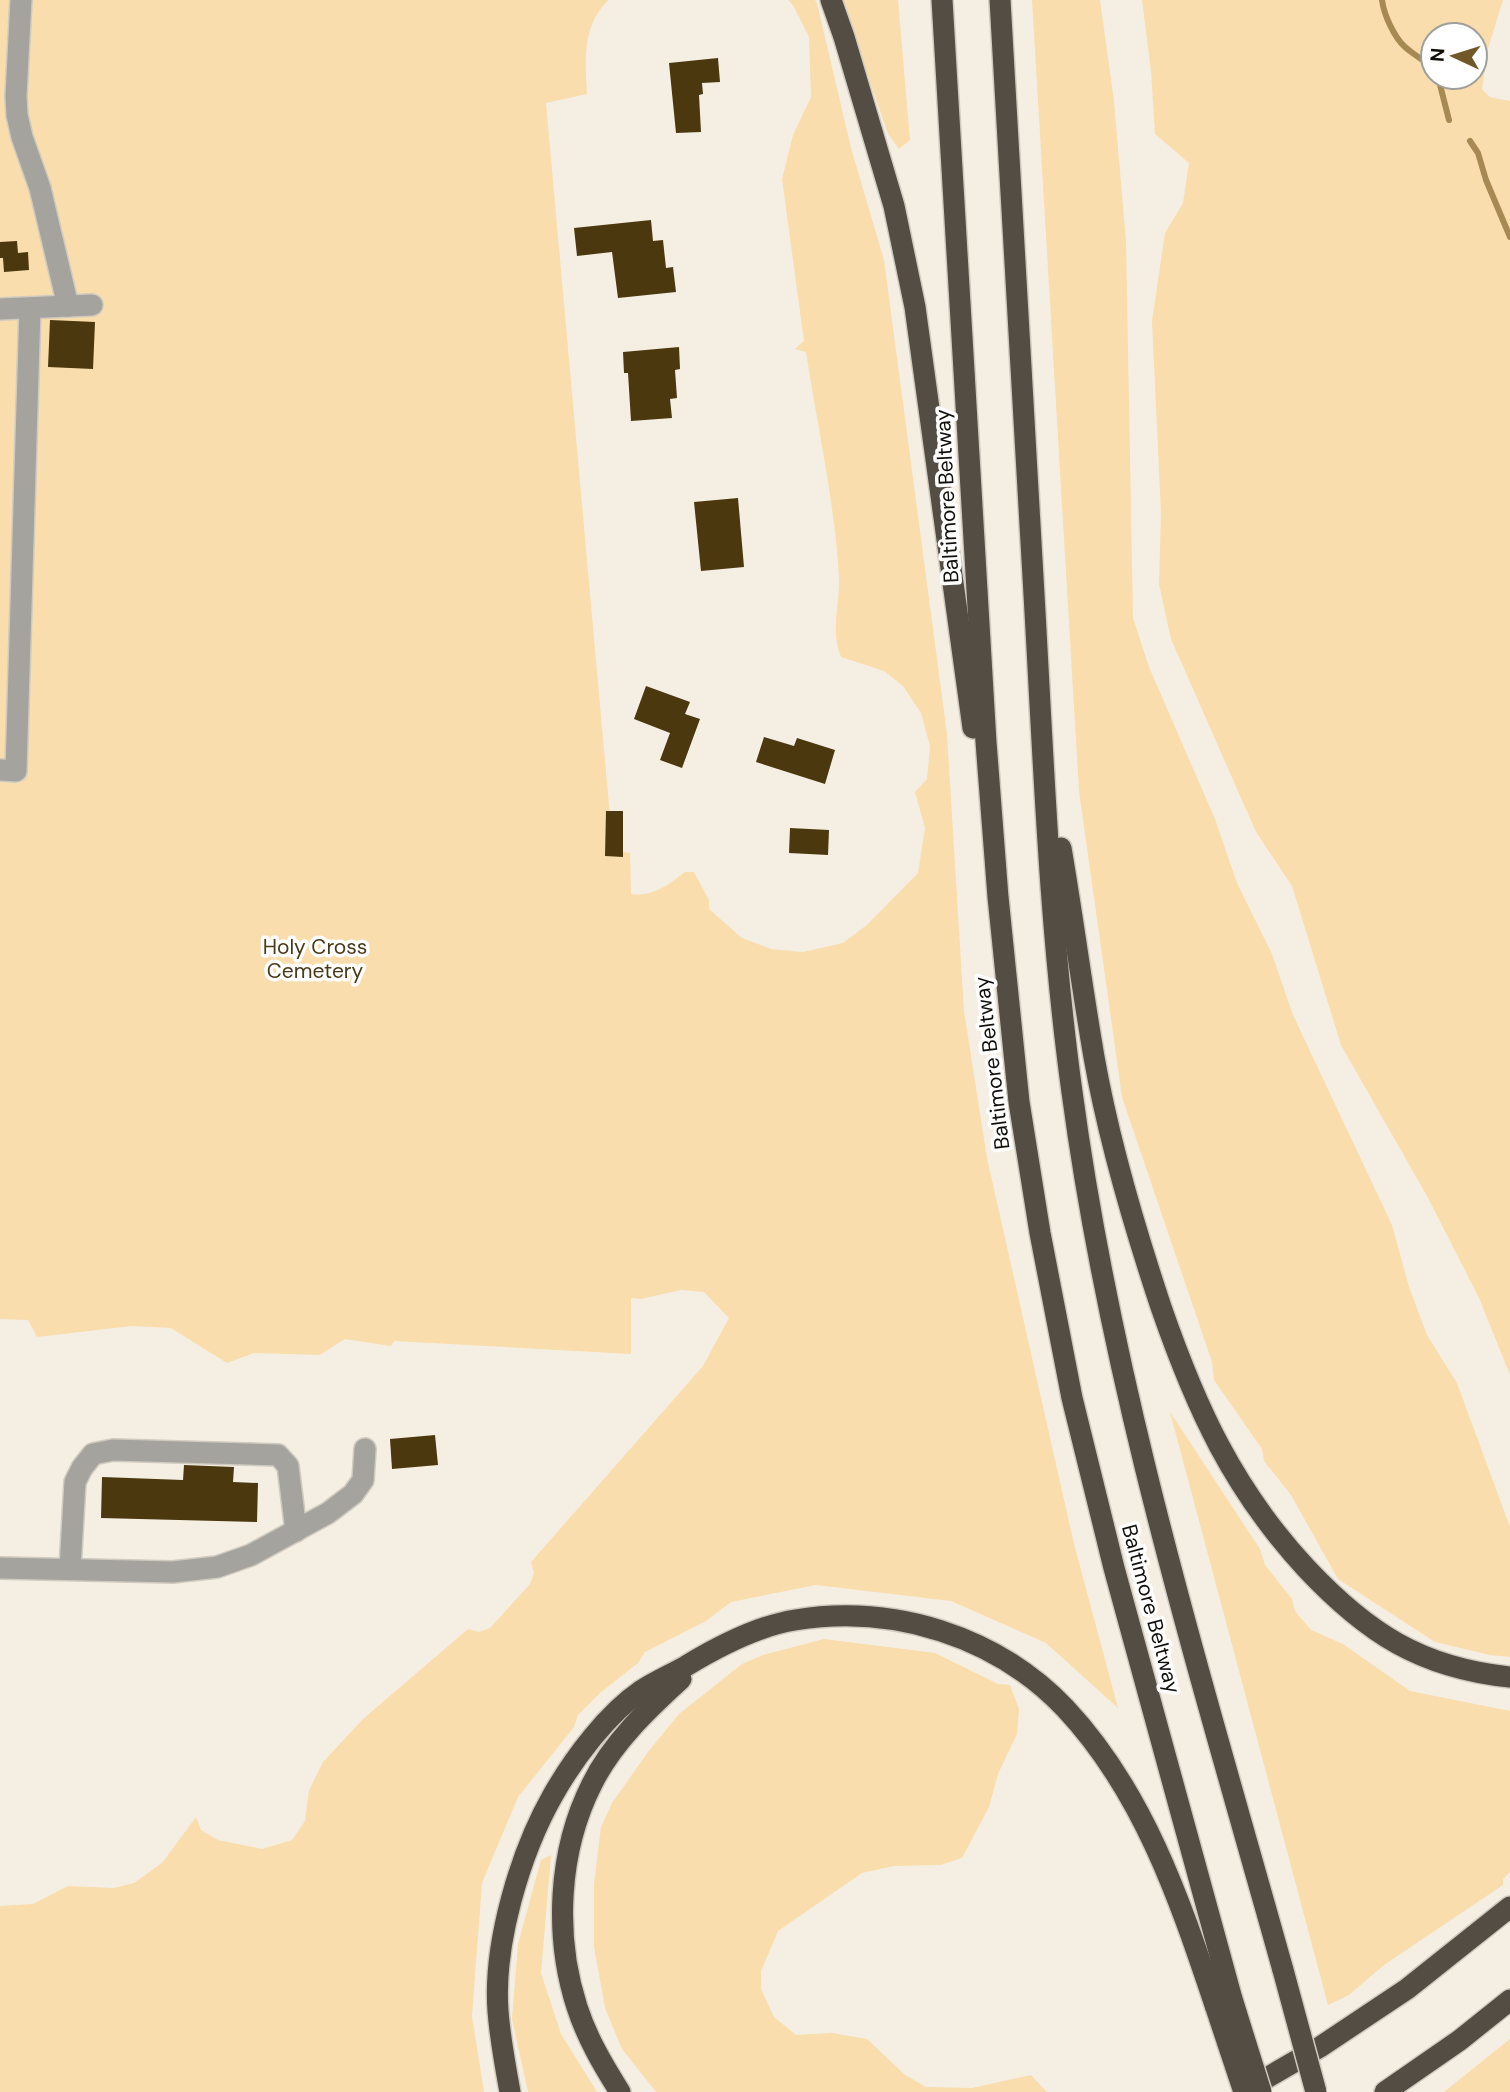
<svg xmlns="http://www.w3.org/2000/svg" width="1510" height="2092" viewBox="0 0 1510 2092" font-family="'DM Sans',sans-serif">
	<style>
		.green { fill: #f9ddac; fill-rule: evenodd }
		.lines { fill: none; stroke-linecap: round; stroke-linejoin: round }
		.stream { stroke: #a68953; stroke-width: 6 }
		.building { fill: #4c380e }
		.minor-casing { stroke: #d0cbc0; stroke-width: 24 }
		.highway-casing { stroke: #d0cbc0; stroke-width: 24 }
		.minor { stroke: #a5a39e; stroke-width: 21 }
		.highway { stroke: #534d44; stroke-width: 21 }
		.highway-bridge-casing { stroke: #d0cbc0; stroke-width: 24; stroke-linecap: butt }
		.highway-bridge { stroke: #534d44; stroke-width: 21 }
		.labels { text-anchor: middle; stroke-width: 7; stroke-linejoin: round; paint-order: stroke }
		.street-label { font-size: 21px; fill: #100e0a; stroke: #fff }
		.park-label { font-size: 21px; fill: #4a3918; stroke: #fff }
	</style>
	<rect width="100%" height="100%" fill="#f5efe3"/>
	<g class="green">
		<path d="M0,0H609C582,24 585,62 587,94L546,103L613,850L630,853L631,894C653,897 668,885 685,872H694L709,900V909L742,938L771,949L803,952L843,943L868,924L918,873L925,828L915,792L927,779L930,746L921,713L903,686L884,671L841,657C830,631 840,604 839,577C835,504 817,424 806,352L795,349L804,341L782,179L793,135L811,97L809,37L793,5L788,0H815L817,3L851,148L884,260L947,734L964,1011L987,1158L1074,1544L1118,1708L1046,1643L951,1601L816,1585L731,1602L706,1621L645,1652L638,1663L600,1693L578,1715L574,1727L518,1797L482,1883L472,2016L484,2092H0V1906L33,1904L68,1886L114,1888L134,1883L162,1863L196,1817L201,1830L218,1840L262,1849L292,1840L305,1821L309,1790L323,1762L363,1719L468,1629L479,1632L490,1628L530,1584L534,1573L531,1562L703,1366L729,1318L704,1292L681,1290L641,1299L631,1298V1354L394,1341L391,1346L345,1339L320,1355L254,1353L227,1363L171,1328L132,1326L37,1337L28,1320L0,1319Z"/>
		<polygon points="839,0 898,0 910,140 899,149 888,134 855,38"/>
		<polygon points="1032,0 1100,0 1114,101 1126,242 1133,618 1149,667 1215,819 1237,883 1272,954 1293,1015 1392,1225 1409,1287 1427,1335 1457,1383 1510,1527 1510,1657 1490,1655 1435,1642 1338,1579 1291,1495 1264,1461 1262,1449 1214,1380 1212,1362 1122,1097 1079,791"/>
		<path d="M1142,0H1503L1488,49L1482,89L1490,97L1510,101V1375L1479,1298L1427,1196L1341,1045L1292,886L1256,832L1171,639L1159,584L1161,514L1152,321L1165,233L1183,203L1189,163L1155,134L1151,71ZM1433,35H1475V77H1433Z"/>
		<polygon points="1170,1412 1260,1549 1265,1565 1292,1599 1295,1611 1311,1630 1343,1644 1410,1691 1510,1711 1510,1872 1503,1879 1503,1885 1384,1965 1349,1995 1328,2005"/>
		<polygon points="824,1639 935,1653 998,1684 1010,1685 1019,1709 1017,1734 998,1774 989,1807 962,1858 941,1865 894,1866 862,1873 778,1931 761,1971 761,1989 774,2017 796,2035 832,2033 867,2039 904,2074 926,2087 972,2088 1031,2075 1047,2092 656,2092 622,2049 605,2008 594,1947 594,1884 601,1827 612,1803 648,1752 679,1714 742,1664 763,1655"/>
		<polygon points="551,1855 541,1973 561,2034 597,2092 528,2092 512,2019 518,1944 541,1860"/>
		<polygon points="1510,2039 1510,2092 1444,2092"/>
	</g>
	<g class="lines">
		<g class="stream">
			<path d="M1382,0C1384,15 1394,37 1405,47C1414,55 1424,60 1433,69"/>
			<polyline points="1438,77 1449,120"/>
			<polyline points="1470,141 1478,153 1486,180 1510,237"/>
		</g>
	</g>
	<g class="building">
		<polygon points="718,58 720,82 702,83 703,94 699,95 701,132 676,133 669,63"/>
		<polygon points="651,220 653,241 663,240 666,268 673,267 676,292 618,298 612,252 577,256 574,228"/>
		<polygon points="17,241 18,253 28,252 29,270 4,272 3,258 0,258 0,242"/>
		<polygon points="50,320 95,322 93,369 48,367"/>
		<polygon points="679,347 680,369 675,370 677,398 670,399 672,418 631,421 628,373 624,373 623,352"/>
		<polygon points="738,498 744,567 701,571 694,502"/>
		<polygon points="646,686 690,702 685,714 700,719 682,768 660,760 670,733 634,719"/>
		<polygon points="764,737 794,746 797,738 835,750 825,784 756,762"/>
		<polygon points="606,811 623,811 623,857 605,856"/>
		<polygon points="790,828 829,830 828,855 789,853"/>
		<polygon points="435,1435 438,1465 392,1469 390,1439"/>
		<polygon points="184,1465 234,1467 233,1482 258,1483 257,1522 101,1518 102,1477 183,1480"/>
	</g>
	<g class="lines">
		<defs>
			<g id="minor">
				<polyline points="21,0 16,96 17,115 22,137 40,188 68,306"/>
				<polyline points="0,309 92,305"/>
				<polyline points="0,770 16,771 30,308"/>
				<polyline points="0,1568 173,1572 217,1567 251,1555 328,1513 353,1494 363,1480 365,1449"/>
				<polyline points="70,1569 75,1482 82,1468 93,1454 113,1450 278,1455 288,1466 296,1531"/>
			</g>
			<g id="highway">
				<polyline points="831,0 844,37 894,206 915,307 973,728"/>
				<polyline points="942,0 986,742 998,897 1019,1102 1040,1233 1072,1398 1114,1568 1232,1999"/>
				<path d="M1000,0C1012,204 1023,408 1035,612C1044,772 1050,933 1072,1092C1112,1391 1202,1680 1283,1970"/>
				<path d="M1061,848C1073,918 1082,988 1094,1057C1109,1142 1134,1226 1161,1307C1196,1408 1233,1489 1306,1568C1367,1633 1421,1668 1510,1677"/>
				<polyline points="1244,2091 1320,2047 1407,1989 1510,1907"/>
				<path d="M510,2092C505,2065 500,2038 498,2011C493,1944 520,1853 553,1795C574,1758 607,1714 642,1690C656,1681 672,1674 686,1666C719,1646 757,1626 795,1620C894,1604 996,1636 1065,1708C1144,1792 1180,1901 1216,2008"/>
				<path d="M620,2092C603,2065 587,2038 577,2007C554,1936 558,1851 592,1784C612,1743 648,1709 681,1679"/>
				<polyline points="1385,2092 1460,2040 1510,2000"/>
			</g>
		</defs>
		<use href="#minor" class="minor-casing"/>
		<use href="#highway" class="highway-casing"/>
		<use href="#minor" class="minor"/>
		<use href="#highway" class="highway"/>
		<defs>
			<g id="highway-bridge">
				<polyline points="1283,1970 1316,2092"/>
				<polyline points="1232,1999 1261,2092"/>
				<polyline points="1216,2008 1244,2092"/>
			</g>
		</defs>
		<use href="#highway-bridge" class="highway-bridge-casing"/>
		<use href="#highway-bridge" class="highway-bridge"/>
	</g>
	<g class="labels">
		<g class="street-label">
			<text transform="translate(947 496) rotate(-93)" y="7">Baltimore Beltway</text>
			<text transform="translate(992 1063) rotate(-97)" y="7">Baltimore Beltway</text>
			<text transform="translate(1151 1609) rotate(75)" y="7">Baltimore Beltway</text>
		</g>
		<g class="park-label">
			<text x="315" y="954">Holy Cross<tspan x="315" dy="24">Cemetery</tspan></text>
		</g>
	</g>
	<g transform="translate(1454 56) rotate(274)"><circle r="33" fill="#ffffff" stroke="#9f9f9d" stroke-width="2"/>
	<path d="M0-5L12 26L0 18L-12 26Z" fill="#715829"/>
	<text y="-10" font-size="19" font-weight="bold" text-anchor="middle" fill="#100e0a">N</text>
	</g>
</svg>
